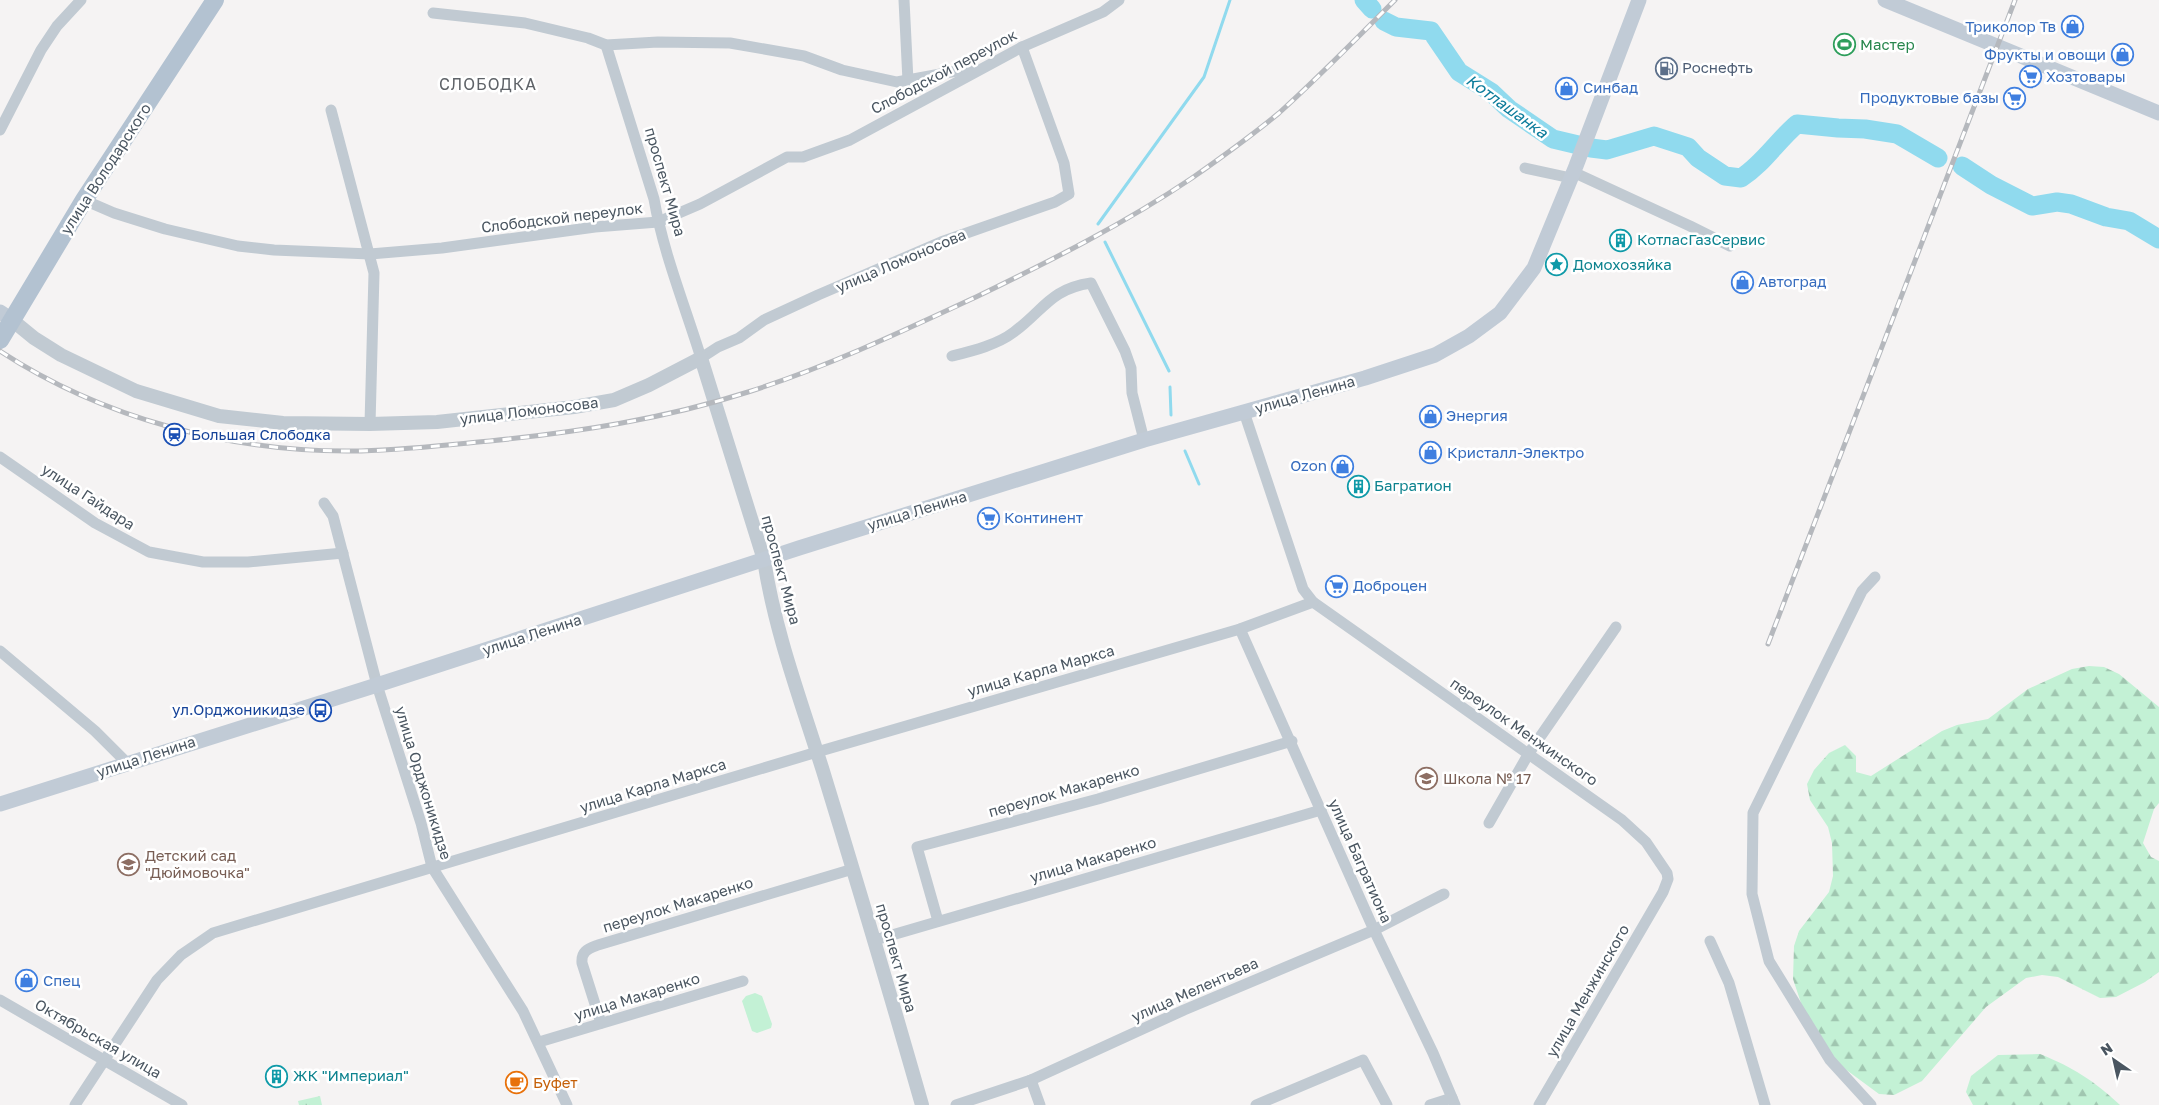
<svg xmlns="http://www.w3.org/2000/svg" width="2159" height="1105" viewBox="0 0 2159 1105" font-family="'Golos Text',sans-serif">
	<style>
		.forest { fill: url(#forest-firs) }
		.park { fill: url(#park-tufts) }
		.pitch { fill: #c3f1d5 }
		.lines { fill: none; stroke-linecap: round; stroke-linejoin: round }
		.stream { stroke: #90daee; stroke-width: 3 }
		.river { stroke: #90daee; stroke-width: 19 }
		.minor { stroke: #c1cad2; stroke-width: 11 }
		.tertiary { stroke: #c1cad2; stroke-width: 14 }
		.secondary { stroke: #c1cbd6; stroke-width: 15 }
		.primary { stroke: #b3c2d1; stroke-width: 18 }
		.rail-casing { stroke: #b5b8bd; stroke-width: 5 }
		.rail { stroke: #fff; stroke-width: 3; stroke-dasharray: 9; stroke-linecap: butt }
		.labels { text-anchor: middle; stroke-width: 5; stroke-linejoin: round; paint-order: stroke }
		.shop-label { font-size: 15px; fill: #366cbe; stroke: #fff; text-anchor: start }
		.leisure-label { font-size: 15px; fill: #27864d; stroke: #fff; text-anchor: start }
		.service-label { font-size: 15px; fill: #4e5e75; stroke: #fff; text-anchor: start }
		.street-label { font-size: 15px; fill: #4a5661; stroke: #fff }
		.culture-label { font-size: 15px; fill: #0d838f; stroke: #fff; text-anchor: start }
		.transit-label { font-size: 15px; fill: #164399; stroke: #fff; text-anchor: start }
		.education-label { font-size: 15px; fill: #785e54; stroke: #fff; text-anchor: start }
		.food-label { font-size: 15px; fill: #c56008; stroke: #fff; text-anchor: start }
		.neighbourhood-label { font-size: 16px; letter-spacing: 1px; fill: #5f6368; stroke: #fff }
		.water-label { font-size: 16px; font-style: italic; fill: #0c7c9b; stroke: #fff }
	</style>
	<defs>
		<pattern id="forest-firs" width="22" height="20" patternUnits="userSpaceOnUse" patternTransform="scale(1.25)"><rect width="22" height="20" fill="#c3f1d5"/><path d="M5 1l3.5 6h-7zM16 11l3.5 6h-7z" fill="#a0c6b0"/></pattern>
		<pattern id="park-tufts" width="24" height="20" patternUnits="userSpaceOnUse" patternTransform="scale(1.25)"><rect width="24" height="20" fill="#c3f1d5"/><path d="M3 7l-1-3M5 7V3M7 7l1-3M15 17l-1-3M17 17v-4M19 17l1-3" fill="none" stroke="#a0c6b0"/></pattern>
	</defs>
	<rect width="100%" height="100%" fill="#f5f3f3"/>
	<g class="forest">
		<polygon points="2089,666 2104,667 2119,674 2159,707 2159,803 2154,809 2143,843 2151,857 2159,861 2159,972 2145,982 2116,997 2100,998 2058,977 2042,975 2026,978 1986,1007 1922,1081 1894,1095 1879,1094 1841,1066 1820,1040 1804,1012 1793,979 1794,946 1799,931 1829,892 1833,876 1832,843 1828,827 1810,800 1807,784 1814,770 1829,753 1845,745 1856,756 1856,772 1871,776 1942,731 1957,725 1988,719 2028,689 2072,669"/>
		<path d="M2040,1054C2074,1068 2093,1080 2120,1105H1973L1966,1092L1971,1076L1998,1055Z"/>
	</g>
	<polygon class="park" points="320,1096 322,1105 299,1105 298,1101"/>
	<polygon class="pitch" points="755,993 762,996 772,1024 771,1028 757,1033 752,1031 742,1001 746,996"/>
	<g class="lines">
		<g class="stream">
			<polyline points="1098,224 1204,77 1230,0"/>
			<polyline points="1105,242 1169,371"/>
			<polyline points="1170,387 1171,415"/>
			<polyline points="1185,451 1199,484"/>
		</g>
		<g class="river">
			<polyline points="1364,0 1372,9"/>
			<path d="M1384,21L1396,27L1431,31L1459,72L1491,92L1509,109L1553,139L1591,148L1607,150L1654,136L1688,147L1698,158L1725,176L1741,178C1763,164 1777,141 1797,124L1838,128L1865,129L1897,134L1938,158"/>
			<polyline points="1962,166 1991,185 2032,206 2057,202 2071,204 2106,217 2129,221 2159,239"/>
		</g>
		<g class="minor">
			<polyline points="904,0 908,81"/>
			<polyline points="433,13 525,23 588,38 606,45 658,42 730,43 804,56 842,70 897,82 973,68"/>
			<path d="M606,45L654,199C663,252 685,306 701,358L718,347L739,338L764,320L818,295L941,242L1055,202L1069,194L1064,163L1022,47"/>
			<polyline points="331,110 374,273 370,424"/>
			<polyline points="0,130 41,50 57,26 81,0"/>
			<polyline points="1525,168 1571,178"/>
			<polyline points="1573,172 1690,226 1730,246"/>
			<polyline points="84,200 114,213 165,229 238,246 274,250 370,254 442,248 595,227 658,222 700,204 787,157 803,157 850,140 1022,47 1103,12 1119,0"/>
			<path d="M952,356C972,351 997,345 1014,332C1044,310 1050,289 1091,283L1125,351L1131,368L1132,393L1144,440"/>
			<polyline points="1244,412 1303,589 1313,602 1622,820 1646,842 1667,873 1668,879 1663,892 1539,1105"/>
			<polyline points="0,457 95,523 149,552 203,562 248,562 343,553"/>
			<polyline points="324,503 333,516 377,685 421,823 432,867 523,1011 567,1105"/>
			<polyline points="1240,629 1374,930 1433,1053 1455,1105"/>
			<polyline points="0,651 95,731 127,763"/>
			<polyline points="1489,823 1529,753 1616,627"/>
			<polyline points="938,921 917,847 1098,799 1292,741"/>
			<polyline points="875,940 1321,810"/>
			<polyline points="1710,941 1729,983 1765,1105"/>
			<polyline points="0,1000 182,1105"/>
			<path d="M601,1023L582,963C581,951 588,949 598,945L853,869"/>
			<polyline points="539,1042 743,981"/>
			<polyline points="1031,1080 1040,1105"/>
			<polyline points="75,1105 157,980 181,955 213,933 817,752 1240,629 1313,602"/>
			<polyline points="956,1105 1031,1080 1184,1010 1374,930 1444,894"/>
			<polyline points="1256,1105 1363,1060 1387,1105"/>
			<polyline points="1430,1105 1452,1098"/>
			<polyline points="1871,1105 1830,1060 1769,961 1752,894 1753,813 1862,591 1875,577"/>
		</g>
		<path class="tertiary" d="M12,320L34,338L61,355L136,391L219,416L283,423L370,424L437,422L574,407L614,400L649,385L701,358L764,560C775,632 801,701 823,771C857,882 890,993 922,1105"/>
		<g class="secondary">
			<polyline points="1885,0 2159,113"/>
			<polyline points="0,312 12,320"/>
			<polyline points="0,804 377,685 799,548 1144,440 1365,378 1435,355 1469,336 1500,313 1534,268 1576,166 1639,0"/>
		</g>
		<polyline class="primary" points="0,340 84,200 215,0"/>
		<defs>
			<g id="rail">
				<path d="M0,351C102,418 230,452 352,451C398,451 444,445 490,441C578,432 664,419 748,392C827,367 901,332 976,297C1050,261 1124,224 1192,178C1222,157 1251,136 1279,113C1319,77 1357,38 1395,0"/>
				<polyline points="1768,644 2015,0"/>
			</g>
		</defs>
		<use href="#rail" class="rail-casing"/>
		<use href="#rail" class="rail"/>
	</g>
	<defs>
		<symbol id="shop-ring" viewBox="-11 -11 22 22"><circle r="9.5" fill="#fff" stroke="#3f7fe0" stroke-width="1.5"/><path d="M-5-2.5h2.3a2.7 3.5 0 0 1 5.4 0H5L5.5 6h-11ZM-1.5-2.5h3a1.5 2.3 0 0 0-3 0Z" fill="#3f7fe0"/></symbol>
		<symbol id="stadium-ring" viewBox="-11 -11 22 22"><circle r="9.5" fill="#fff" stroke="#2e9e5b" stroke-width="1.5"/><path d="M0-5a6.5 5 0 1 0 0 10a6.5 5 0 1 0 0-10ZM-3.5-1.8h7v3.6h-7Z" fill="#2e9e5b"/></symbol>
		<symbol id="fuel-ring" viewBox="-11 -11 22 22"><circle r="9.5" fill="#fff" stroke="#5c6f8a" stroke-width="1.5"/><path d="M-5.5-6h7V0h2V4h1.3V-2.5L3-4.5l.8-.8L6-3V5H2.5V1h-1V6h-7ZM-4.2-4.7v3.2H.2V-4.7Z" fill="#5c6f8a"/></symbol>
		<symbol id="supermarket-ring" viewBox="-11 -11 22 22"><circle r="9.5" fill="#fff" stroke="#3f7fe0" stroke-width="1.5"/><path d="M-6-5.5h2.5l.6 2H6L4.5 2H-2.5L-4.4-4H-6ZM-1.5 3.2a1.3 1.3 0 1 0 .1 0ZM3 3.2a1.3 1.3 0 1 0 .1 0Z" fill="#3f7fe0"/></symbol>
		<symbol id="building-ring" viewBox="-11 -11 22 22"><circle r="9.5" fill="#fff" stroke="#0f9aa8" stroke-width="1.5"/><path d="M-4-6H4V6H1V3H-1V6H-4ZM-2.5-4.3h1.7v1.8h-1.7ZM.8-4.3h1.7v1.8H.8ZM-2.5-1h1.7V.8h-1.7ZM.8-1h1.7V.8H.8Z" fill="#0f9aa8"/></symbol>
		<symbol id="sight-ring" viewBox="-11 -11 22 22"><circle r="9.5" fill="#fff" stroke="#0f9aa8" stroke-width="1.5"/><path d="M0-6L1.8-2.2L6-1.7L2.9 1.2L3.7 5.4L0 3.3L-3.7 5.4L-2.9 1.2L-6-1.7L-1.8-2.2Z" fill="#0f9aa8"/></symbol>
		<symbol id="station-ring" viewBox="-11 -11 22 22"><circle r="9.5" fill="#fff" stroke="#1a4fb4" stroke-width="1.5"/><path d="M-3-6H3Q5-6 5-4V2Q5 4 3 4L4.5 6H3L1.5 4h-3L-3 6H-4.5L-3 4Q-5 4-5 2V-4Q-5-6-3-6ZM-3.5-4v3h7v-3ZM-3.5 1v1.5H-2V1ZM2 1v1.5H3.5V1Z" fill="#1a4fb4"/></symbol>
		<symbol id="bus-ring" viewBox="-11 -11 22 22"><circle r="9.5" fill="#fff" stroke="#1a4fb4" stroke-width="1.5"/><path d="M-5-6H5V4H4V6H2V4H-2V6H-4V4H-5ZM-3.5-4V0h7V-4ZM-3.5 1.2v1.5H-2V1.2ZM2 1.2v1.5H3.5V1.2Z" fill="#1a4fb4"/></symbol>
		<symbol id="school-ring" viewBox="-11 -11 22 22"><circle r="9.5" fill="#fff" stroke="#8d6e63" stroke-width="1.5"/><path d="M0-5L7-2L0 1L-7-2ZM-4 1L0 2.5L4 1V4Q0 6-4 4Z" fill="#8d6e63"/></symbol>
		<symbol id="cafe-ring" viewBox="-11 -11 22 22"><circle r="9.5" fill="#fff" stroke="#e8710a" stroke-width="1.5"/><path d="M-5.5-4.5H6V0H3Q3 3.5 0 3.5H-2.5Q-5.5 3.5-5.5 0ZM3-3.2v2h1.7v-2ZM-6 4.5H4V6H-6Z" fill="#e8710a"/></symbol>
	</defs>
	<g fill-rule="evenodd">
		<use href="#shop-ring" x="2060" y="14" width="25" height="25"/>
		<use href="#stadium-ring" x="1832" y="32" width="25" height="25"/>
		<use href="#shop-ring" x="2110" y="42" width="25" height="25"/>
		<use href="#fuel-ring" x="1654" y="56" width="25" height="25"/>
		<use href="#supermarket-ring" x="2018" y="64" width="25" height="25"/>
		<use href="#shop-ring" x="1554" y="76" width="25" height="25"/>
		<use href="#supermarket-ring" x="2002" y="86" width="25" height="25"/>
		<use href="#building-ring" x="1608" y="228" width="25" height="25"/>
		<use href="#sight-ring" x="1544" y="252" width="25" height="25"/>
		<use href="#shop-ring" x="1730" y="270" width="25" height="25"/>
		<use href="#shop-ring" x="1418" y="404" width="25" height="25"/>
		<use href="#station-ring" x="162" y="422" width="25" height="25"/>
		<use href="#shop-ring" x="1418" y="440" width="25" height="25"/>
		<use href="#shop-ring" x="1330" y="454" width="25" height="25"/>
		<use href="#building-ring" x="1346" y="474" width="25" height="25"/>
		<use href="#supermarket-ring" x="976" y="506" width="25" height="25"/>
		<use href="#supermarket-ring" x="1324" y="574" width="25" height="25"/>
		<use href="#bus-ring" x="308" y="698" width="25" height="25"/>
		<use href="#school-ring" x="1414" y="766" width="25" height="25"/>
		<use href="#school-ring" x="116" y="852" width="25" height="25"/>
		<use href="#shop-ring" x="14" y="968" width="25" height="25"/>
		<use href="#building-ring" x="264" y="1064" width="25" height="25"/>
		<use href="#cafe-ring" x="504" y="1070" width="25" height="25"/>
	</g>
	<g class="labels">
		<g class="shop-label">
			<text x="2056" y="32" text-anchor="end">Триколор Тв</text>
			<text x="2106" y="60" text-anchor="end">Фрукты и овощи</text>
			<text x="2046" y="82">Хозтовары</text>
			<text x="1583" y="93">Синбад</text>
			<text x="1999" y="103" text-anchor="end">Продуктовые базы</text>
			<text x="1758" y="287">Автоград</text>
			<text x="1446" y="421">Энергия</text>
			<text x="1447" y="458">Кристалл-Электро</text>
			<text x="1327" y="471" text-anchor="end">Ozon</text>
			<text x="1004" y="523">Континент</text>
			<text x="1353" y="591">Доброцен</text>
			<text x="43" y="986">Спец</text>
		</g>
		<g class="leisure-label">
			<text x="1860" y="50">Мастер</text>
		</g>
		<g class="service-label">
			<text x="1682" y="73">Роснефть</text>
		</g>
		<g class="street-label">
			<text transform="translate(944 72) rotate(-28)" y="5">Слободской переулок</text>
			<text transform="translate(106 169) rotate(-57)" y="5">улица Володарского</text>
			<text transform="translate(665 182) rotate(74)" y="5">проспект Мира</text>
			<text transform="translate(562 218) rotate(-7)" y="5">Слободской переулок</text>
			<text transform="translate(901 261) rotate(-23)" y="5">улица Ломоносова</text>
			<text transform="translate(1305 395) rotate(-16)" y="5">улица Ленина</text>
			<text transform="translate(529 411) rotate(-7)" y="5">улица Ломоносова</text>
			<text transform="translate(88 497) rotate(33)" y="5">улица Гайдара</text>
			<text transform="translate(917 511) rotate(-17)" y="5">улица Ленина</text>
			<text transform="translate(781 570) rotate(75)" y="5">проспект Мира</text>
			<text transform="translate(532 635) rotate(-18)" y="5">улица Ленина</text>
			<text transform="translate(1041 671) rotate(-16)" y="5">улица Карла Маркса</text>
			<text transform="translate(1524 732) rotate(35)" y="5">переулок Менжинского</text>
			<text transform="translate(146 757) rotate(-18)" y="5">улица Ленина</text>
			<text transform="translate(423 783) rotate(73)" y="5">улица Орджоникидзе</text>
			<text transform="translate(653 786) rotate(-17)" y="5">улица Карла Маркса</text>
			<text transform="translate(1064 791) rotate(-16)" y="5">переулок Макаренко</text>
			<text transform="translate(1093 860) rotate(-16)" y="5">улица Макаренко</text>
			<text transform="translate(1360 861) rotate(66)" y="5">улица Багратиона</text>
			<text transform="translate(678 905) rotate(-17)" y="5">переулок Макаренко</text>
			<text transform="translate(896 958) rotate(74)" y="5">проспект Мира</text>
			<text transform="translate(1195 990) rotate(-24)" y="5">улица Мелентьева</text>
			<text transform="translate(1588 991) rotate(-60)" y="5">улица Менжинского</text>
			<text transform="translate(637 997) rotate(-17)" y="5">улица Макаренко</text>
			<text transform="translate(98 1039) rotate(30)" y="5">Октябрьская улица</text>
		</g>
		<g class="culture-label">
			<text x="1637" y="245">КотласГазСервис</text>
			<text x="1573" y="270">Домохозяйка</text>
			<text x="1374" y="491">Багратион</text>
			<text x="293" y="1081">ЖК "Империал"</text>
		</g>
		<g class="transit-label">
			<text x="191" y="440">Большая Слободка</text>
			<text x="305" y="715" text-anchor="end">ул.Орджоникидзе</text>
		</g>
		<g class="education-label">
			<text x="1443" y="784">Школа № 17</text>
			<text x="145" y="861">Детский сад<tspan x="145" dy="17">"Дюймовочка"</tspan></text>
		</g>
		<g class="food-label">
			<text x="533" y="1088">Буфет</text>
		</g>
		<g class="neighbourhood-label">
			<text x="488" y="90">СЛОБОДКА</text>
		</g>
		<g class="water-label">
			<text transform="translate(1507 106) rotate(36)" y="6">Котлашанка</text>
		</g>
	</g>
	<g transform="translate(2114 1060) rotate(326)" stroke="#ffffff" stroke-width="4" paint-order="stroke">
	<path d="M0-4L9 19L0 12L-9 19Z" fill="#4a5661"/>
	<text y="-8" font-size="14" font-weight="bold" text-anchor="middle" fill="#4a5661">N</text>
	</g>
</svg>
